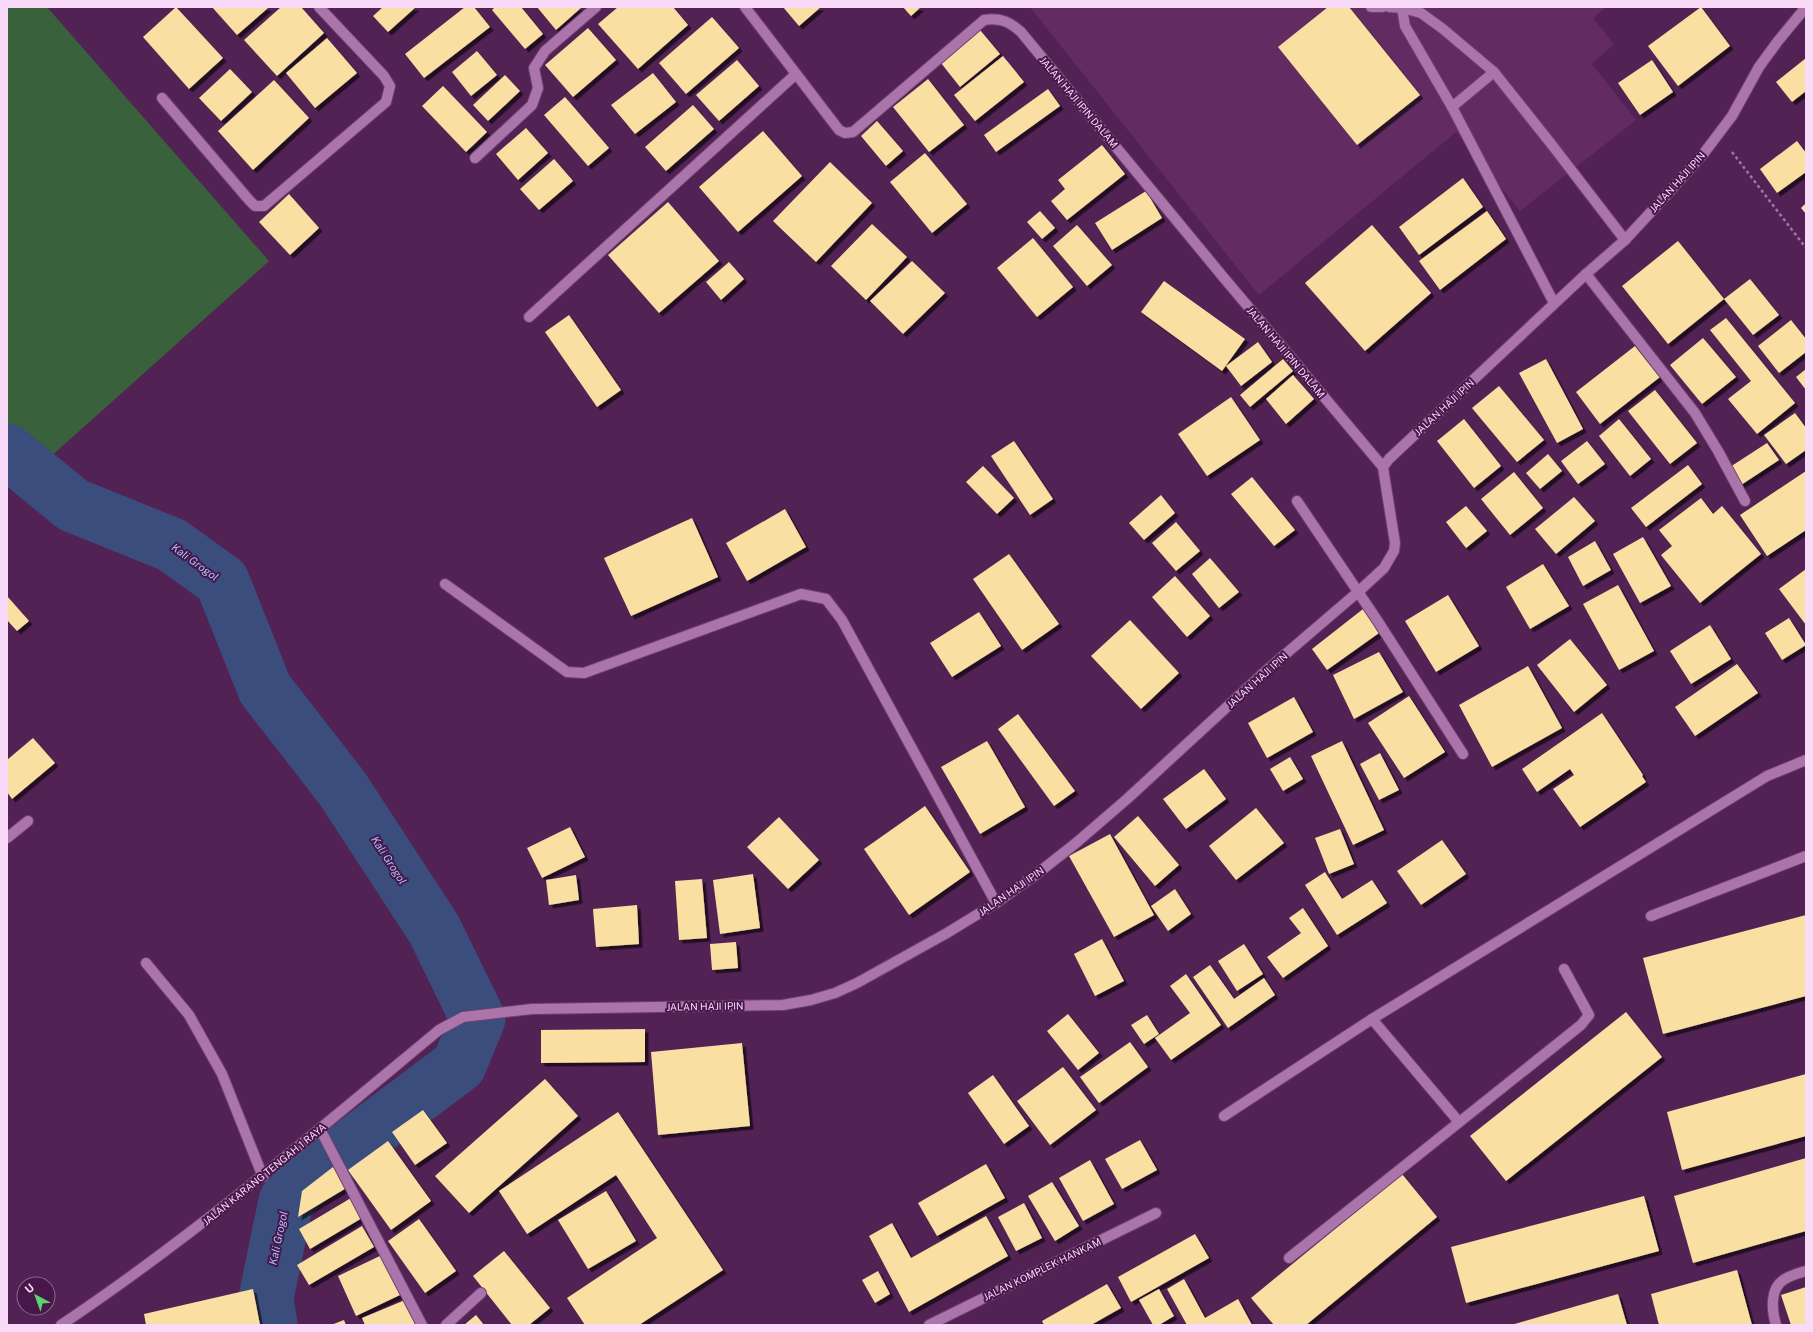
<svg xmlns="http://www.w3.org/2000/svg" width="1813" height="1332" viewBox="0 0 1813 1332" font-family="'Public Sans',sans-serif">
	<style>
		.built { fill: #622c63 }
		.green { fill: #38613c }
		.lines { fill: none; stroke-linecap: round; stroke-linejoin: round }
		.river { stroke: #3a4d7d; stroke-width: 55 }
		.building { fill: #fadfa3; filter: url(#shadow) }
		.minor-casing { stroke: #6d416e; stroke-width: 12 }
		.path { stroke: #9f769f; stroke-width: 2.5; stroke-dasharray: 3 3; stroke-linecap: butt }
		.minor { stroke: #ab74ab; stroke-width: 10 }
		.labels { text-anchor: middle; stroke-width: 4; stroke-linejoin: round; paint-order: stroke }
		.street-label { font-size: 10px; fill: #f9dbf9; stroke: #471749 }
		.water-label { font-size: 11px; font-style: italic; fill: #a7c0fd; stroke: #471749 }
	</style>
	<defs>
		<filter id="shadow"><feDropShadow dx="3.5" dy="3.5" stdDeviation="0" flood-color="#0009"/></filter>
	</defs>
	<rect width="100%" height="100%" fill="#532254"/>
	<polygon class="built" points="1030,7 1606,7 1593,18 1614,44 1592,64 1636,120 1520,211 1456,132 1259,295"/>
	<polygon class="green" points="7,7 47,7 269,261 38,468 7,436"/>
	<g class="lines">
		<polyline class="river" points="7,451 73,505 172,545 222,581 265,689 342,788 434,929 478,1019 459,1065 350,1147 315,1170 286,1201 266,1298 270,1325"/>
	</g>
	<g class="building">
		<polygon points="176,7 223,58 189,89 143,37"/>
		<polygon points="212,7 267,7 268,8 237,35"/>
		<polygon points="281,7 301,7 324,33 277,76 244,40"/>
		<polygon points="383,7 416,7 388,32 373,16"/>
		<polygon points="465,7 474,7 490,27 424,78 405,54"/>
		<polygon points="495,7 521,7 543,34 525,49 492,10"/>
		<polygon points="537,7 582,7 556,30"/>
		<polygon points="618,7 673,7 688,25 638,69 598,24"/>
		<polygon points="783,7 821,7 799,26"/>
		<polygon points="903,7 921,7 911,16"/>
		<polygon points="1328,7 1349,7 1420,95 1357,145 1278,47"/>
		<polygon points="1701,7 1730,46 1678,86 1648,46"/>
		<polygon points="712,17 739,48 686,94 659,63"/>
		<polygon points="588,28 616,60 573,97 545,65"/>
		<polygon points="980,30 1000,54 960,87 941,63"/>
		<polygon points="327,38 357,73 315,108 286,73"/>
		<polygon points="477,51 497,75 471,96 452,72"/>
		<polygon points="1003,56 1024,82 975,121 954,95"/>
		<polygon points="1806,58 1806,91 1792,102 1776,82"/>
		<polygon points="737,60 759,86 719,121 696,95"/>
		<polygon points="1652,60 1673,92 1640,115 1618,83"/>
		<polygon points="230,69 252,92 221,121 199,98"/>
		<polygon points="653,73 676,102 635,134 611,105"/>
		<polygon points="505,75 520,91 488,121 473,105"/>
		<polygon points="928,79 964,125 929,152 893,107"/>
		<polygon points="274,80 309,118 253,170 218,131"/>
		<polygon points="443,86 487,132 466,152 422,106"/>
		<polygon points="1048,89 1060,106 996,152 984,135"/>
		<polygon points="565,97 609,148 588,166 544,115"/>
		<polygon points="693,105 714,129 666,171 645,147"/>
		<polygon points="877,121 903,151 886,166 861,136"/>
		<polygon points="526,128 548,153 518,180 496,154"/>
		<polygon points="763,131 802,176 738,232 699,187"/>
		<polygon points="1797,141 1806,153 1806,172 1777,193 1760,169"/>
		<polygon points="1102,145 1125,174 1067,220 1051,201 1065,189 1058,180"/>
		<polygon points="925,153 967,204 932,233 890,182"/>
		<polygon points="554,159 573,181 539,210 520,189"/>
		<polygon points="830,162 872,203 816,262 773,221"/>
		<polygon points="1463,178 1483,207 1419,255 1399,227"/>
		<polygon points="1146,191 1162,218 1112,250 1095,223"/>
		<polygon points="289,194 319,228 290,255 259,222"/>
		<polygon points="668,202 719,261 659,313 608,255"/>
		<polygon points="1806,203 1806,214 1801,208"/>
		<polygon points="1040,211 1055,228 1042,239 1027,222"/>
		<polygon points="1487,211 1506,239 1440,290 1419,261"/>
		<polygon points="872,224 907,257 866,300 831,266"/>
		<polygon points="1077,225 1112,265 1087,286 1053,246"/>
		<polygon points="1372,225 1431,293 1365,351 1305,283"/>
		<polygon points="1033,238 1073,287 1037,317 997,268"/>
		<polygon points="1678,241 1724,299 1668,344 1622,286"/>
		<polygon points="912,261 945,293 903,334 870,301"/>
		<polygon points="729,262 744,279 721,300 706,282"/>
		<polygon points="1750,279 1779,315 1753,335 1724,299"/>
		<polygon points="1164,281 1245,339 1222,371 1141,312"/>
		<polygon points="569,315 621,390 597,407 545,332"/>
		<polygon points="1726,318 1795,403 1757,434 1728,399 1751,381 1710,330"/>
		<polygon points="1791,320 1806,339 1806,352 1779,373 1758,346"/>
		<polygon points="1703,338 1736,377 1702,404 1670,365"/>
		<polygon points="1258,342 1272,362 1241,386 1226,366"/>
		<polygon points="1635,346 1660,377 1600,424 1576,392"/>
		<polygon points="1283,359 1293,371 1250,407 1240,395"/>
		<polygon points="1546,359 1583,429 1557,443 1519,373"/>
		<polygon points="1806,369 1806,390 1796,377"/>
		<polygon points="1293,375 1314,399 1286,424 1266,399"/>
		<polygon points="1499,386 1544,440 1517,462 1472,408"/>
		<polygon points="1655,390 1697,443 1670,464 1628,411"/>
		<polygon points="1231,397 1260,440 1207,476 1178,434"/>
		<polygon points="1795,413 1806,428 1806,450 1786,464 1764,435"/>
		<polygon points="1464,419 1501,466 1474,488 1437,441"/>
		<polygon points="1619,419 1651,459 1630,476 1599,436"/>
		<polygon points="1014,441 1053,499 1030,515 991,456"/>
		<polygon points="1587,441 1605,464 1578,484 1561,461"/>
		<polygon points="1767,443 1779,460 1741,485 1730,467"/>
		<polygon points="1548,454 1562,471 1540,489 1526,473"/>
		<polygon points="1688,465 1702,484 1646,527 1631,508"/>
		<polygon points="983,466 1014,498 997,514 966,482"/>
		<polygon points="1806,471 1806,530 1767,556 1740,515"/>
		<polygon points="1514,472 1543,508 1510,535 1481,499"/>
		<polygon points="1252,477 1295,530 1274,546 1231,494"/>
		<polygon points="1161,495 1175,513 1144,540 1129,523"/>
		<polygon points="1574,497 1595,521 1556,554 1535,529"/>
		<polygon points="1701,498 1713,514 1722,506 1761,554 1700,603 1661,555 1672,546 1659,530"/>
		<polygon points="1466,506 1487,531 1466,548 1446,522"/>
		<polygon points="785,509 806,547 747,581 726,543"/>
		<polygon points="692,518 718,577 631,616 604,558"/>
		<polygon points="1176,522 1200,551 1176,571 1152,543"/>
		<polygon points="1643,537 1671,586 1640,603 1613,554"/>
		<polygon points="1595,541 1611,570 1583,586 1568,557"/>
		<polygon points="1009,554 1059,624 1022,650 973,579"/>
		<polygon points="1210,558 1239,592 1219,608 1192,574"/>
		<polygon points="1543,564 1569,606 1530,629 1506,587"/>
		<polygon points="1806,569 1806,625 1779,589"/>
		<polygon points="1175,576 1210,616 1187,637 1152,597"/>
		<polygon points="1618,585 1654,651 1619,670 1583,604"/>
		<polygon points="1448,595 1479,646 1436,672 1405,621"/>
		<polygon points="7,596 29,621 17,631 7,620"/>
		<polygon points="1363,609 1379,633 1327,670 1312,649"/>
		<polygon points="979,612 1001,646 952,677 930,643"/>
		<polygon points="1789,618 1806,645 1782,660 1765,633"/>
		<polygon points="1130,620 1179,673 1141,709 1091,656"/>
		<polygon points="1710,625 1731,659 1691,684 1670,651"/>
		<polygon points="1570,639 1607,685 1574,712 1537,665"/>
		<polygon points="1379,652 1403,692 1354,719 1333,675"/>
		<polygon points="1737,664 1758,693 1695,736 1675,707"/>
		<polygon points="1528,666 1562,728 1492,767 1459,705"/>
		<polygon points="1409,696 1445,752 1404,778 1368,723"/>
		<polygon points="1294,697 1313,732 1267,758 1248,723"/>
		<polygon points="1602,713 1643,775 1642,776 1646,782 1580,827 1553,789 1574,775 1570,769 1537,792 1522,769"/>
		<polygon points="1018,714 1075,791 1054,806 998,729"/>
		<polygon points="33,738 55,763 12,799 7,792 7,760"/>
		<polygon points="987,741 1025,807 980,834 941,767"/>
		<polygon points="1342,741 1384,830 1353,845 1311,756"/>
		<polygon points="1380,753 1399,790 1379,800 1360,764"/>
		<polygon points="1290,757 1303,779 1283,791 1270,769"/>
		<polygon points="1204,769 1226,799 1186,829 1163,799"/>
		<polygon points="925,806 970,872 909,915 864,849"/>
		<polygon points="1256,808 1284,843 1236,880 1209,846"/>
		<polygon points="1138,816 1179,865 1155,886 1114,837"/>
		<polygon points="779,817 819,860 788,889 747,847"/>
		<polygon points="570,827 585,857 542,878 527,848"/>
		<polygon points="1340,829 1354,864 1329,874 1315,838"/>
		<polygon points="1110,834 1154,915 1114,937 1069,856"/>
		<polygon points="1442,840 1466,874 1421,905 1397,871"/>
		<polygon points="1325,872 1342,899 1372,880 1387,903 1337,935 1305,885"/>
		<polygon points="753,874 760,928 720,934 713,880"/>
		<polygon points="576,875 579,900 549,905 546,880"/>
		<polygon points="702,879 707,938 679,940 675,881"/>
		<polygon points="1175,889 1191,914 1168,931 1151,906"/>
		<polygon points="637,905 639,944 596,947 593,909"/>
		<polygon points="1303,908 1328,946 1283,978 1267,957 1301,933 1289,918"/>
		<polygon points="1806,915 1806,996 1663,1034 1643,958"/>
		<polygon points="1102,939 1124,981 1095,996 1074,954"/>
		<polygon points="736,942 738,968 712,970 710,944"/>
		<polygon points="1244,944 1263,974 1237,991 1218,961"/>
		<polygon points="1210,965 1234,999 1264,978 1275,995 1228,1028 1193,977"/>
		<polygon points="1186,974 1221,1025 1171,1060 1155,1038 1190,1013 1170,986"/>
		<polygon points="1626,1012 1662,1057 1506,1181 1470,1136"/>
		<polygon points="1068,1014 1099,1053 1078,1070 1047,1031"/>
		<polygon points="1147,1015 1159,1034 1144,1044 1131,1025"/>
		<polygon points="645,1029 645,1062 541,1063 541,1030"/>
		<polygon points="1130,1042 1148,1067 1099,1103 1080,1077"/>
		<polygon points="742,1043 750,1126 658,1135 651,1052"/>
		<polygon points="1063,1067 1096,1110 1050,1145 1017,1101"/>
		<polygon points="1806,1074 1806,1136 1682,1170 1667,1112"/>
		<polygon points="993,1075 1029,1126 1004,1144 968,1093"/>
		<polygon points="545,1079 578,1116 469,1213 435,1176"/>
		<polygon points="423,1110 447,1143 415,1165 392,1132"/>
		<polygon points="618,1112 723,1270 639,1325 585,1325 567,1298 657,1238 616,1175 527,1234 499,1191"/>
		<polygon points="1140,1140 1157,1170 1122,1189 1105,1159"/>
		<polygon points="388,1141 431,1201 391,1230 348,1170"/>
		<polygon points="1806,1158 1806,1231 1693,1263 1674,1196"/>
		<polygon points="1090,1160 1114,1204 1083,1221 1059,1178"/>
		<polygon points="986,1164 1005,1198 937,1236 918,1203"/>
		<polygon points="333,1167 348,1187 298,1217 302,1191"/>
		<polygon points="1402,1174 1437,1217 1306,1325 1274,1325 1251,1298"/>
		<polygon points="1052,1182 1079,1226 1055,1241 1028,1196"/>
		<polygon points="606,1191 636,1241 588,1269 558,1220"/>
		<polygon points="1644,1196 1659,1251 1466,1303 1451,1247"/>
		<polygon points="351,1198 362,1218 310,1249 299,1229"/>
		<polygon points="1024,1203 1042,1238 1016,1251 998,1217"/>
		<polygon points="986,1216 1008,1256 909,1312 869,1236 892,1223 911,1258"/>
		<polygon points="419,1219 456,1271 425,1293 388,1241"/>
		<polygon points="362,1226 374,1247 309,1285 297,1265"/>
		<polygon points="1195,1234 1209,1258 1131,1302 1118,1277"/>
		<polygon points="504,1251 550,1308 529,1325 512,1325 473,1276"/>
		<polygon points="384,1254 402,1294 356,1316 338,1276"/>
		<polygon points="1737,1270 1752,1325 1659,1325 1651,1294"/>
		<polygon points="878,1271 890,1294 875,1303 862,1280"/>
		<polygon points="1184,1279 1205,1318 1238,1299 1252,1325 1187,1325 1167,1289"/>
		<polygon points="1107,1284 1121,1308 1091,1325 1044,1325 1042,1321"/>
		<polygon points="1806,1287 1806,1325 1791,1325 1781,1295"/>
		<polygon points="253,1289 260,1325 146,1325 144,1314"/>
		<polygon points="1159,1289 1174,1316 1159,1325 1153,1325 1139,1300"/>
		<polygon points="1618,1294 1627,1325 1511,1325"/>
		<polygon points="405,1300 416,1325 365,1325 362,1318"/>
		<polygon points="476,1315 484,1325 464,1325"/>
		<polygon points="344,1320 346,1325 331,1325"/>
	</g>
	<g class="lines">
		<defs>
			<g id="minor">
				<path d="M745,7L839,130L845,133L853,132L984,20C1000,17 1010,22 1021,32L1224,278L1383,467"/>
				<polyline points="1371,7 1383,7"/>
				<polyline points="1389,7 1402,8 1421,13 1443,29 1494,72 1552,145 1625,240"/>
				<polyline points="1402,8 1405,26 1452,107 1554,303"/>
				<polyline points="162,98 249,200 255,206 264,206 386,102 390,86 384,76 319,7"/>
				<polyline points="1452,107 1494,72"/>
				<polyline points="475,158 532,105 538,88 534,68 545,51 596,7"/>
				<polyline points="1586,274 1695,413 1718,451 1745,501"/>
				<polyline points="529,317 796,74"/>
				<polyline points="1297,501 1377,620 1463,754"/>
				<polyline points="445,584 567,672 584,673 801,594 826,599 842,620 996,903"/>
				<polyline points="7,838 28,821"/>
				<polyline points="1651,916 1806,856"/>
				<polyline points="146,963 189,1015 222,1074 263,1177"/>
				<polyline points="1372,1019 1459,1122"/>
				<polyline points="1224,1116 1372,1019 1767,776 1806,760"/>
				<polyline points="320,1129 422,1325"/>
				<polyline points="1289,1258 1581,1025 1589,1015 1564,969"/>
				<path d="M61,1325C194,1236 316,1132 439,1030L463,1017L532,1009L783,1005L811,1000L835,993L857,983L947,933L996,903L1038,873L1076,843L1127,799L1267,670L1358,592L1384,568L1394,551L1395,543L1384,474L1383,467L1389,459L1586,274L1625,240L1661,201L1704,153L1732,116L1759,67L1778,41L1806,7"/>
				<polyline points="446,1325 481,1293"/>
				<polyline points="929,1325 1156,1213"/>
				<path d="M1776,1325C1772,1311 1769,1288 1785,1279C1791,1275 1799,1273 1806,1271"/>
			</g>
		</defs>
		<use href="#minor" class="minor-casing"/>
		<polyline class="path" points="1732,152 1806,248"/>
		<use href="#minor" class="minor"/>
	</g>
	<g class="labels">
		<g class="street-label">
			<text transform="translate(1079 102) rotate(50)" y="4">JALAN HAJI IPIN DALAM</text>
			<text transform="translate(1677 182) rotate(-48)" y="4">JALAN HAJI IPIN</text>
			<text transform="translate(1286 352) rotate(50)" y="4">JALAN HAJI IPIN DALAM</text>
			<text transform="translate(1444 407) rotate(-43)" y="4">JALAN HAJI IPIN</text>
			<text transform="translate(1257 680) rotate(-42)" y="4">JALAN HAJI IPIN</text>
			<text transform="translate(1011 891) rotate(-35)" y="4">JALAN HAJI IPIN</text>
			<text transform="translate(705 1006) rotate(-1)" y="4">JALAN HAJI IPIN</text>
			<text transform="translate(264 1174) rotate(-39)" y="4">JALAN KARANG TENGAH 1 RAYA</text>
			<text transform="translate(1042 1269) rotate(-26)" y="4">JALAN KOMPLEK HANKAM</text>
		</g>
		<g class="water-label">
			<text transform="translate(195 562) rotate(36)" y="4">Kali Grogol</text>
			<text transform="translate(389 860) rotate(57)" y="4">Kali Grogol</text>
			<text transform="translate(278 1238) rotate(-78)" y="4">Kali Grogol</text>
		</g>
	</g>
	<rect width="1813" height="1332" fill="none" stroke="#f9dbf9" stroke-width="16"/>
	<g transform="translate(36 1296) rotate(319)"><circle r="19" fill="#471749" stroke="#8e658f"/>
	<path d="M0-3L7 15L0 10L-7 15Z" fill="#5ad56e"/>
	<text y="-6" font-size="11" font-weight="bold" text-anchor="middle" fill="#f9dbf9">U</text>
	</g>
</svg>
